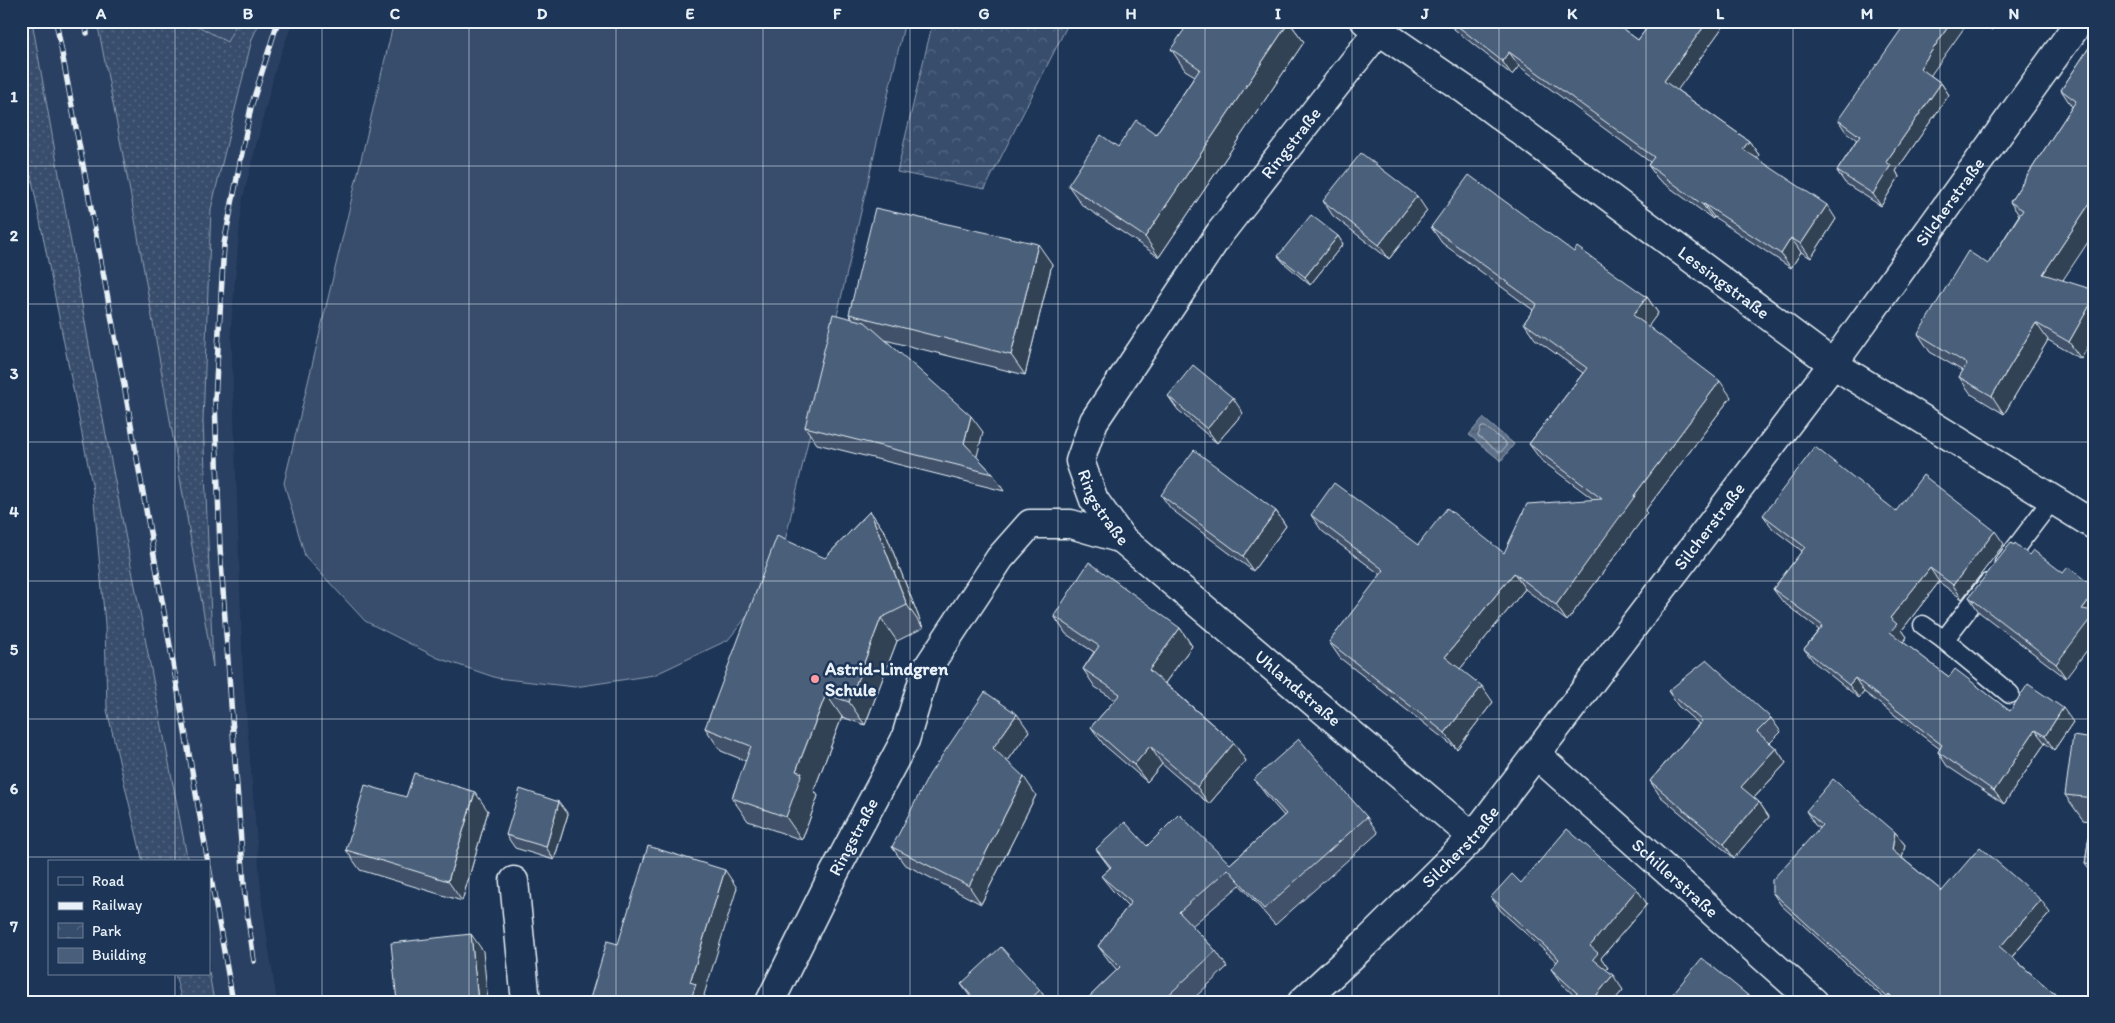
<svg xmlns="http://www.w3.org/2000/svg" width="2115" height="1023" viewBox="0 0 2115 1023" font-family="Itim,sans-serif">
	<style>
		.built { fill: #2a4162 }
		.grass { fill: url(#grass-dots); stroke: #909fb2 }
		.park { fill: url(#park-crowns); stroke: #909fb2 }
		.pitch { fill: #374d6c; stroke: #909fb2 }
		.water { fill: url(#water-waves); stroke: #95a4b5 }
		.lines { fill: none; stroke-linecap: round; stroke-linejoin: round }
		.shore { stroke: #b0bdcc; stroke-width: 1 }
		.lane-casing { stroke: #e8f1f8; stroke-width: 21 }
		.street-casing { stroke: #e8f1f8; stroke-width: 31 }
		.lane { stroke: #1d3557; stroke-width: 18 }
		.street { stroke: #1d3557; stroke-width: 28 }
		.rail-casing { stroke: #e8f1f8; stroke-width: 5.5 }
		.rail { stroke: #1d3557; stroke-width: 4; stroke-dasharray: 11; stroke-linecap: butt }
		.wall { fill: #3f5169; stroke: #e8f1f8 }
		.shaded-wall { fill: #334255; stroke: #e8f1f8 }
		.building { fill: #495e7a; stroke: #e8f1f8 }
		.grid { fill: none; stroke: #e8f1f8; stroke-width: 1; stroke-opacity: 0.55 }
		.poi-dot { fill: #ff9aa2; stroke: #1d3557; stroke-width: 2 }
		.labels { text-anchor: middle; stroke-width: 5; stroke-linejoin: round; paint-order: stroke }
		.street-label { font-size: 18px; fill: #e8f1f8; stroke: #1d3557 }
		.poi-label { font-size: 18px; font-weight: bold; fill: #e8f1f8; stroke: #1d3557; text-anchor: start }
		.neatline { fill: none; stroke: #e8f1f8; stroke-width: 2 }
		.grid-label { font-size: 16px; text-anchor: middle; font-weight: bold; fill: #e8f1f8 }
	</style>
	<defs>
		<pattern id="grass-dots" width="8" height="8" patternUnits="userSpaceOnUse" patternTransform="scale(1.25)"><rect width="8" height="8" fill="#374d6c"/><path d="M2 2h.1M6 6h.1" fill="none" stroke="#546782" stroke-width="1.8" stroke-linecap="round"/></pattern>
		<pattern id="park-crowns" width="20" height="18" patternUnits="userSpaceOnUse" patternTransform="scale(1.25)"><rect width="20" height="18" fill="#374d6c"/><path d="M2 6a3 3 0 1 1 6 0M12 15a3 3 0 1 1 6 0" fill="none" stroke="#546782"/></pattern>
		<pattern id="water-waves" width="16" height="10" patternUnits="userSpaceOnUse" patternTransform="scale(1.25)"><rect width="16" height="10" fill="#5d7089"/><path d="M0 5q4-4 8 0t8 0" fill="none" stroke="#505a66"/></pattern>
	</defs>
	<rect width="100%" height="100%" fill="#1d3557"/>
	<filter id="ink" filterUnits="userSpaceOnUse"><feTurbulence type="fractalNoise" baseFrequency=".02" numOctaves="2"/><feDisplacementMap in="SourceGraphic" scale="10" xChannelSelector="R" yChannelSelector="G"/><feConvolveMatrix kernelMatrix="1 2 1 2 8 2 1 2 1" color-interpolation-filters="sRGB"/></filter>
	<g filter="url(#ink)">
		<polygon class="built" points="32,21 97,21 132,202 213,662 203,421 211,209 252,39 260,21 293,21 276,67 242,201 231,327 243,675 262,903 277,1002 214,1002 209,972 209,862 188,862 92,362"/>
		<g class="grass">
			<polygon points="21,21 32,21 92,362 188,862 143,862 107,710 105,624 93,490 31,175 21,167"/>
			<polygon points="97,21 260,21 252,39 211,209 203,421 213,667 132,202"/>
			<polygon points="209,972 214,1002 182,1002 175,974 209,974"/>
		</g>
		<polygon class="park" points="933,21 1056,21 1067,26 985,189 897,172"/>
		<g class="pitch">
			<polygon points="189,21 238,21 227,42"/>
			<polygon points="394,21 905,21 776,580 728,640 654,675 575,687 497,678 438,658 365,621 305,556 284,483"/>
		</g>
		<polygon class="water" points="1483,418 1514,444 1501,461 1469,435"/>
		<g class="lines">
			<polygon class="shore" points="1482,427 1485,427 1506,443 1506,446 1501,452 1498,452 1478,436"/>
			<defs>
				<g id="lane">
					<polyline points="2004,563 2052,500"/>
					<polyline points="1988,583 1944,640 2010,694"/>
					<polyline points="1923,625 1944,640"/>
				</g>
				<g id="street">
					<path id="s1" d="M1365,21L1467,91L1833,364L2094,525"/>
					<path id="s2" d="M1386,21L1220,233L1094,421L1080,461L1094,500L1122,539L1473,837"/>
					<path id="s3" d="M1537,755L1814,1002"/>
					<polyline points="514,881 526,1002"/>
					<path id="s4" d="M770,1002L831,879L905,740L926,670L1000,558L1030,524H1071L1122,539"/>
					<path id="s5" d="M1302,1002L1369,940L1473,837L1833,364L2080,21"/>
				</g>
			</defs>
			<use href="#lane" class="lane-casing"/>
			<use href="#street" class="street-casing"/>
			<use href="#lane" class="lane"/>
			<use href="#street" class="street"/>
			<defs>
				<g id="rail">
					<polyline points="56,21 123,379 208,862"/>
					<polyline points="85,21 87,33"/>
					<polyline points="209,867 233,1002"/>
					<polyline points="254,961 245,897 234,746 220,548 215,400 224,244 251,107 278,21"/>
				</g>
			</defs>
			<use href="#rail" class="rail-casing"/>
			<use href="#rail" class="rail"/>
		</g>
		<g class="wall">
			<polygon points="1444,21 1612,21 1638,40 1652,21 1727,21 1677,90 1749,141 1759,155 1756,158 1836,219 1811,258 1801,252 1791,268 1714,217 1713,219 1658,179 1648,165 1650,162 1519,66 1512,75"/>
			<polygon points="1980,21 1998,21 1992,30"/>
			<polygon points="1289,22 1304,42 1159,257 1082,205 1068,185 1118,147 1156,134 1195,76 1185,70 1171,49"/>
			<polygon points="2094,40 2063,280 2081,359 2048,340 2004,414 1971,394 1959,377 1963,371 1930,352 1918,334 1988,264 2019,215 2010,202 2072,107 2061,90"/>
			<polygon points="1930,75 1941,83 1949,95 1896,171 1899,177 1881,206 1845,183 1837,171 1857,140 1846,132 1838,120"/>
			<polygon points="1323,201 1427,211 1389,259 1333,216"/>
			<polygon points="1431,227 1574,252 1647,297 1658,313 1648,326 1731,397 1645,511 1647,513 1567,621 1525,589 1460,669 1493,702 1457,749 1340,658 1329,642 1381,575 1322,531 1311,515 1418,545 1504,553 1593,499 1541,460 1529,444 1583,373 1535,339 1524,323 1533,310 1442,243"/>
			<polygon points="1338,236 1343,244 1310,285 1284,263 1278,256"/>
			<polygon points="1052,264 1025,375 885,340 983,432 976,456 993,474 1004,491 817,444 805,427 852,319 849,314"/>
			<polygon points="1168,396 1243,413 1217,443 1178,410"/>
			<polygon points="1161,495 1276,511 1286,526 1253,571 1171,509"/>
			<polygon points="870,511 886,534 923,628 897,641 865,725 842,717 814,790 818,796 802,840 748,821 732,798 746,761 721,751 705,728 825,558"/>
			<polygon points="1896,511 2004,544 1962,599 1939,582 1902,630 1907,637 1903,642 1949,677 2010,711 2073,722 2054,750 2045,743 2004,804 1947,766 1938,752 1940,749 1864,692 1859,698 1814,662 1804,649 1819,630 1783,602 1773,589 1802,551 1773,529 1763,515"/>
			<polygon points="2029,555 2066,678 1979,612 1969,597"/>
			<polygon points="1054,616 1180,628 1192,646 1165,683 1234,743 1246,761 1209,804 1162,764 1147,782 1104,745 1091,727 1115,700 1095,687 1083,669 1094,652 1066,634"/>
			<polygon points="1668,691 1771,718 1781,732 1770,743 1776,748 1786,763 1754,798 1759,802 1769,817 1734,858 1660,796 1650,781 1699,724 1678,706"/>
			<polygon points="1029,731 1007,762 1036,795 981,904 904,864 892,847"/>
			<polygon points="2094,739 2094,876 2085,864 2091,821 2083,820 2065,795"/>
			<polygon points="1254,779 1367,817 1378,833 1275,925 1240,885 1192,926 1216,951 1227,967 1190,1002 1084,1002 1117,970 1110,962 1098,946 1128,906 1113,891 1101,876 1110,868 1096,849 1147,846 1230,864 1284,816 1266,795"/>
			<polygon points="406,797 488,811 462,901 360,870 346,850"/>
			<polygon points="1806,811 1895,832 1905,845 1902,858 1942,891 2050,913 2012,957 2064,1002 1888,1002 1781,905 1772,892 1819,828 1815,825"/>
			<polygon points="568,814 554,860 515,848 506,835"/>
			<polygon points="1521,883 1647,904 1601,958 1608,968 1606,970 1623,990 1613,1002 1581,1002 1561,983 1551,969 1557,962 1501,911 1491,897"/>
			<polygon points="961,984 1040,990 1048,1002 974,1002"/>
		</g>
		<g class="shaded-wall">
			<polygon points="1708,21 1727,21 1674,95 1664,81"/>
			<polygon points="1952,21 1969,21 1928,79 1920,68"/>
			<polygon points="1986,21 1998,21 1992,30"/>
			<polygon points="1289,22 1304,42 1159,257 1145,237"/>
			<polygon points="1509,52 1519,66 1512,75 1502,61"/>
			<polygon points="1941,83 1949,95 1896,171 1899,177 1881,206 1873,194 1886,162"/>
			<polygon points="1749,141 1759,155 1753,163 1743,149"/>
			<polygon points="1417,196 1427,211 1389,259 1379,245"/>
			<polygon points="2094,197 2094,233 2055,292 2043,274"/>
			<polygon points="1704,204 1714,217 1713,219 1703,205"/>
			<polygon points="1827,205 1836,219 1811,258 1801,244"/>
			<polygon points="1338,236 1343,244 1310,285 1305,277"/>
			<polygon points="1791,238 1801,252 1791,268 1781,254"/>
			<polygon points="1038,244 1052,264 1025,375 1011,355"/>
			<polygon points="1647,297 1658,313 1645,331 1633,315"/>
			<polygon points="2094,298 2094,336 2081,359 2069,342"/>
			<polygon points="2036,323 2048,340 2004,414 1992,396"/>
			<polygon points="1720,381 1731,397 1645,511 1647,513 1567,621 1556,605 1633,497"/>
			<polygon points="1233,398 1243,413 1217,443 1207,429"/>
			<polygon points="971,416 983,432 976,460 964,443"/>
			<polygon points="870,511 886,534 923,628 907,605"/>
			<polygon points="1276,511 1286,526 1253,571 1243,556"/>
			<polygon points="1995,531 2004,544 1962,599 1953,585"/>
			<polygon points="1930,568 1939,582 1902,630 1907,637 1900,646 1890,632 1890,618"/>
			<polygon points="1514,573 1525,589 1456,674 1445,657"/>
			<polygon points="2094,594 2094,641 2066,678 2056,664 2082,609"/>
			<polygon points="881,618 897,641 865,725 849,702"/>
			<polygon points="1180,628 1192,646 1162,687 1149,670"/>
			<polygon points="1855,678 1864,692 1859,698 1849,685"/>
			<polygon points="1482,686 1493,702 1457,749 1445,733"/>
			<polygon points="826,694 842,717 814,790 818,796 802,840 786,817 796,771"/>
			<polygon points="2063,708 2073,722 2054,750 2045,736"/>
			<polygon points="1017,714 1029,731 1005,765 993,748"/>
			<polygon points="2035,730 2045,743 2004,804 1994,791"/>
			<polygon points="1234,743 1246,761 1209,804 1197,787"/>
			<polygon points="1150,746 1162,764 1147,782 1134,765"/>
			<polygon points="1776,748 1786,763 1751,801 1741,787"/>
			<polygon points="1024,777 1036,795 981,904 969,886"/>
			<polygon points="475,792 488,811 462,901 448,881"/>
			<polygon points="559,802 568,814 554,860 546,847"/>
			<polygon points="1759,802 1769,817 1734,858 1724,844"/>
			<polygon points="1895,832 1905,845 1901,863 1892,850"/>
			<polygon points="725,870 737,888 704,995 708,1001 690,1002 690,982"/>
			<polygon points="1637,889 1647,904 1601,958 1608,968 1603,973 1593,959 1590,946"/>
			<polygon points="2041,900 2050,913 2009,960 2000,947"/>
			<polygon points="471,934 483,951 488,1002 478,1002"/>
			<polygon points="1613,975 1623,990 1613,1002 1591,1002"/>
			<polygon points="1889,994 1894,1002 1891,1002 1887,997"/>
		</g>
		<g class="building">
			<polygon points="1190,21 1288,21 1289,22 1145,237 1068,185 1101,135 1118,147 1136,120 1156,134 1200,69 1171,49"/>
			<polygon points="1451,21 1612,21 1638,40 1652,21 1708,21 1664,81 1749,141 1743,149 1827,205 1801,244 1791,238 1781,254 1704,204 1703,205 1648,165 1654,157 1509,52 1502,61"/>
			<polygon points="1907,21 1952,21 1920,68 1941,83 1886,162 1891,165 1873,194 1837,171 1860,136 1838,120"/>
			<polygon points="2094,40 2094,197 2043,274 2094,290 2094,298 2069,342 2036,323 1992,396 1959,377 1967,364 1918,334 1968,251 1988,264 2023,210 2010,202 2076,101 2061,90"/>
			<polygon points="1361,153 1417,196 1379,245 1323,201"/>
			<polygon points="1469,175 1574,252 1577,247 1647,297 1633,315 1720,381 1633,497 1635,496 1556,605 1514,573 1445,657 1482,686 1445,733 1329,642 1384,570 1311,515 1334,483 1418,545 1447,508 1504,553 1527,504 1602,499 1529,444 1587,368 1524,323 1537,304 1431,227"/>
			<polygon points="875,208 1038,244 1011,355 849,314"/>
			<polygon points="1311,215 1338,236 1305,277 1278,256"/>
			<polygon points="833,314 865,322 971,416 964,443 993,474 805,427"/>
			<polygon points="1193,365 1233,398 1207,429 1168,396"/>
			<polygon points="1815,447 1896,511 1923,475 1995,531 1953,585 1930,568 1890,618 1897,624 1890,632 1949,677 1955,669 2010,711 2028,684 2063,708 2045,736 2035,730 1994,791 1938,752 1942,745 1855,678 1849,685 1804,649 1823,626 1773,589 1805,547 1763,515"/>
			<polygon points="1194,450 1276,511 1243,556 1161,495"/>
			<polygon points="870,511 907,605 881,618 849,702 826,694 796,771 802,773 786,817 732,798 751,746 705,728 777,536 825,558"/>
			<polygon points="2011,543 2014,545 2015,543 2029,555 2033,550 2063,573 2068,567 2094,587 2094,594 2082,609 2094,611 2094,614 2056,664 1969,597"/>
			<polygon points="1089,562 1180,628 1149,670 1234,743 1197,787 1150,746 1134,765 1091,727 1120,694 1083,669 1099,646 1054,616"/>
			<polygon points="1707,660 1771,718 1757,732 1776,748 1741,787 1759,802 1724,844 1650,781 1702,721 1668,691"/>
			<polygon points="985,692 1017,714 993,748 1024,777 969,886 892,847 929,775"/>
			<polygon points="2073,736 2094,739 2094,798 2065,795"/>
			<polygon points="1299,739 1367,817 1264,909 1228,869 1179,912 1216,951 1161,1002 1084,1002 1120,967 1098,946 1131,902 1101,876 1111,867 1096,849 1125,822 1147,846 1179,814 1230,864 1286,814 1254,779"/>
			<polygon points="414,773 475,792 448,881 346,850 365,785 406,797"/>
			<polygon points="1833,779 1895,832 1892,850 1942,891 1980,847 2041,900 2000,947 2064,1002 1897,1002 1889,994 1887,997 1772,892 1772,880 1822,825 1806,811"/>
			<polygon points="520,789 559,802 546,847 506,835"/>
			<polygon points="2094,800 2094,865 2085,864"/>
			<polygon points="1567,829 1637,889 1590,946 1598,953 1593,959 1613,975 1591,1002 1587,1002 1551,969 1559,959 1491,897 1512,874 1521,883"/>
			<polygon points="648,846 725,870 690,982 696,984 690,1002 589,1002 607,941 618,944"/>
			<polygon points="471,934 478,1002 397,1002 391,943"/>
			<polygon points="1001,947 1040,990 1027,1002 977,1002 961,984"/>
			<polygon points="1702,958 1756,1002 1666,1002"/>
		</g>
	</g>
	<path class="grid" d="M175,21V862M322,21V1002M469,21V1002M616,21V1002M763,21V1002M910,21V1002M1058,21V1002M1205,21V1002M1352,21V1002M1499,21V1002M1646,21V1002M1793,21V1002M1940,21V1002M21,166H2094M21,304H2094M21,442H2094M21,581H2094M21,719H2094M21,857H2094M175,974V1002"/>
	<circle class="poi-dot" cx="815" cy="679" r="5"/>
	<g class="labels">
		<g class="street-label">
			<text transform="translate(1291 143) rotate(-52)" y="6">Ringstraße</text>
			<text dy="6" stroke="none"><textPath href="#s5" startOffset="1032">Silcherstraße</textPath></text>
			<text dy="6" stroke="none"><textPath href="#s1" startOffset="444">Lessingstraße</textPath></text>
			<text dy="6" stroke="none"><textPath href="#s2" startOffset="590">Ringstraße</textPath></text>
			<text dy="6" stroke="none"><textPath href="#s5" startOffset="628">Silcherstraße</textPath></text>
			<text dy="6" stroke="none"><textPath href="#s2" startOffset="858">Uhlandstraße</textPath></text>
			<text dy="6" stroke="none"><textPath href="#s4" startOffset="185">Ringstraße</textPath></text>
			<text dy="6" stroke="none"><textPath href="#s5" startOffset="222">Silcherstraße</textPath></text>
			<text dy="6" stroke="none"><textPath href="#s3" startOffset="185">Schillerstraße</textPath></text>
		</g>
		<g class="poi-label">
			<text x="825" y="675">Astrid-Lindgren<tspan x="825" dy="21">Schule</tspan></text>
		</g>
	</g>
	<rect width="2115" height="1023" fill="none" stroke="#1d3557" stroke-width="55"/>
	<rect x="48" y="860" width="162" height="115" fill="#1d3557" stroke="#6e8097"/>
	<rect x="58" y="877" width="25" height="8" fill="#1d3557" stroke="#6e8097"/>
	<text x="92" y="886" font-size="15" fill="#e8f1f8">Road</text>
	<rect x="58" y="902" width="25" height="8" fill="#e8f1f8" stroke="#6e8097"/>
	<text x="92" y="910" font-size="15" fill="#e8f1f8">Railway</text>
	<rect x="58" y="923" width="25" height="15" fill="url(#park-crowns)" stroke="#6e8097"/>
	<text x="92" y="936" font-size="15" fill="#e8f1f8">Park</text>
	<rect x="58" y="948" width="25" height="15" fill="#495e7a" stroke="#6e8097"/>
	<text x="92" y="960" font-size="15" fill="#e8f1f8">Building</text>
	<rect x="28" y="28" width="2060" height="968" class="neatline"/>
	<g class="grid-label">
		<text x="101" y="19">A</text>
		<text x="248" y="19">B</text>
		<text x="395" y="19">C</text>
		<text x="542" y="19">D</text>
		<text x="690" y="19">E</text>
		<text x="837" y="19">F</text>
		<text x="984" y="19">G</text>
		<text x="1131" y="19">H</text>
		<text x="1278" y="19">I</text>
		<text x="1425" y="19">J</text>
		<text x="1572" y="19">K</text>
		<text x="1720" y="19">L</text>
		<text x="1867" y="19">M</text>
		<text x="2014" y="19">N</text>
		<text x="14" y="102">1</text>
		<text x="14" y="241">2</text>
		<text x="14" y="379">3</text>
		<text x="14" y="517">4</text>
		<text x="14" y="655">5</text>
		<text x="14" y="794">6</text>
		<text x="14" y="932">7</text>
	</g>
</svg>
